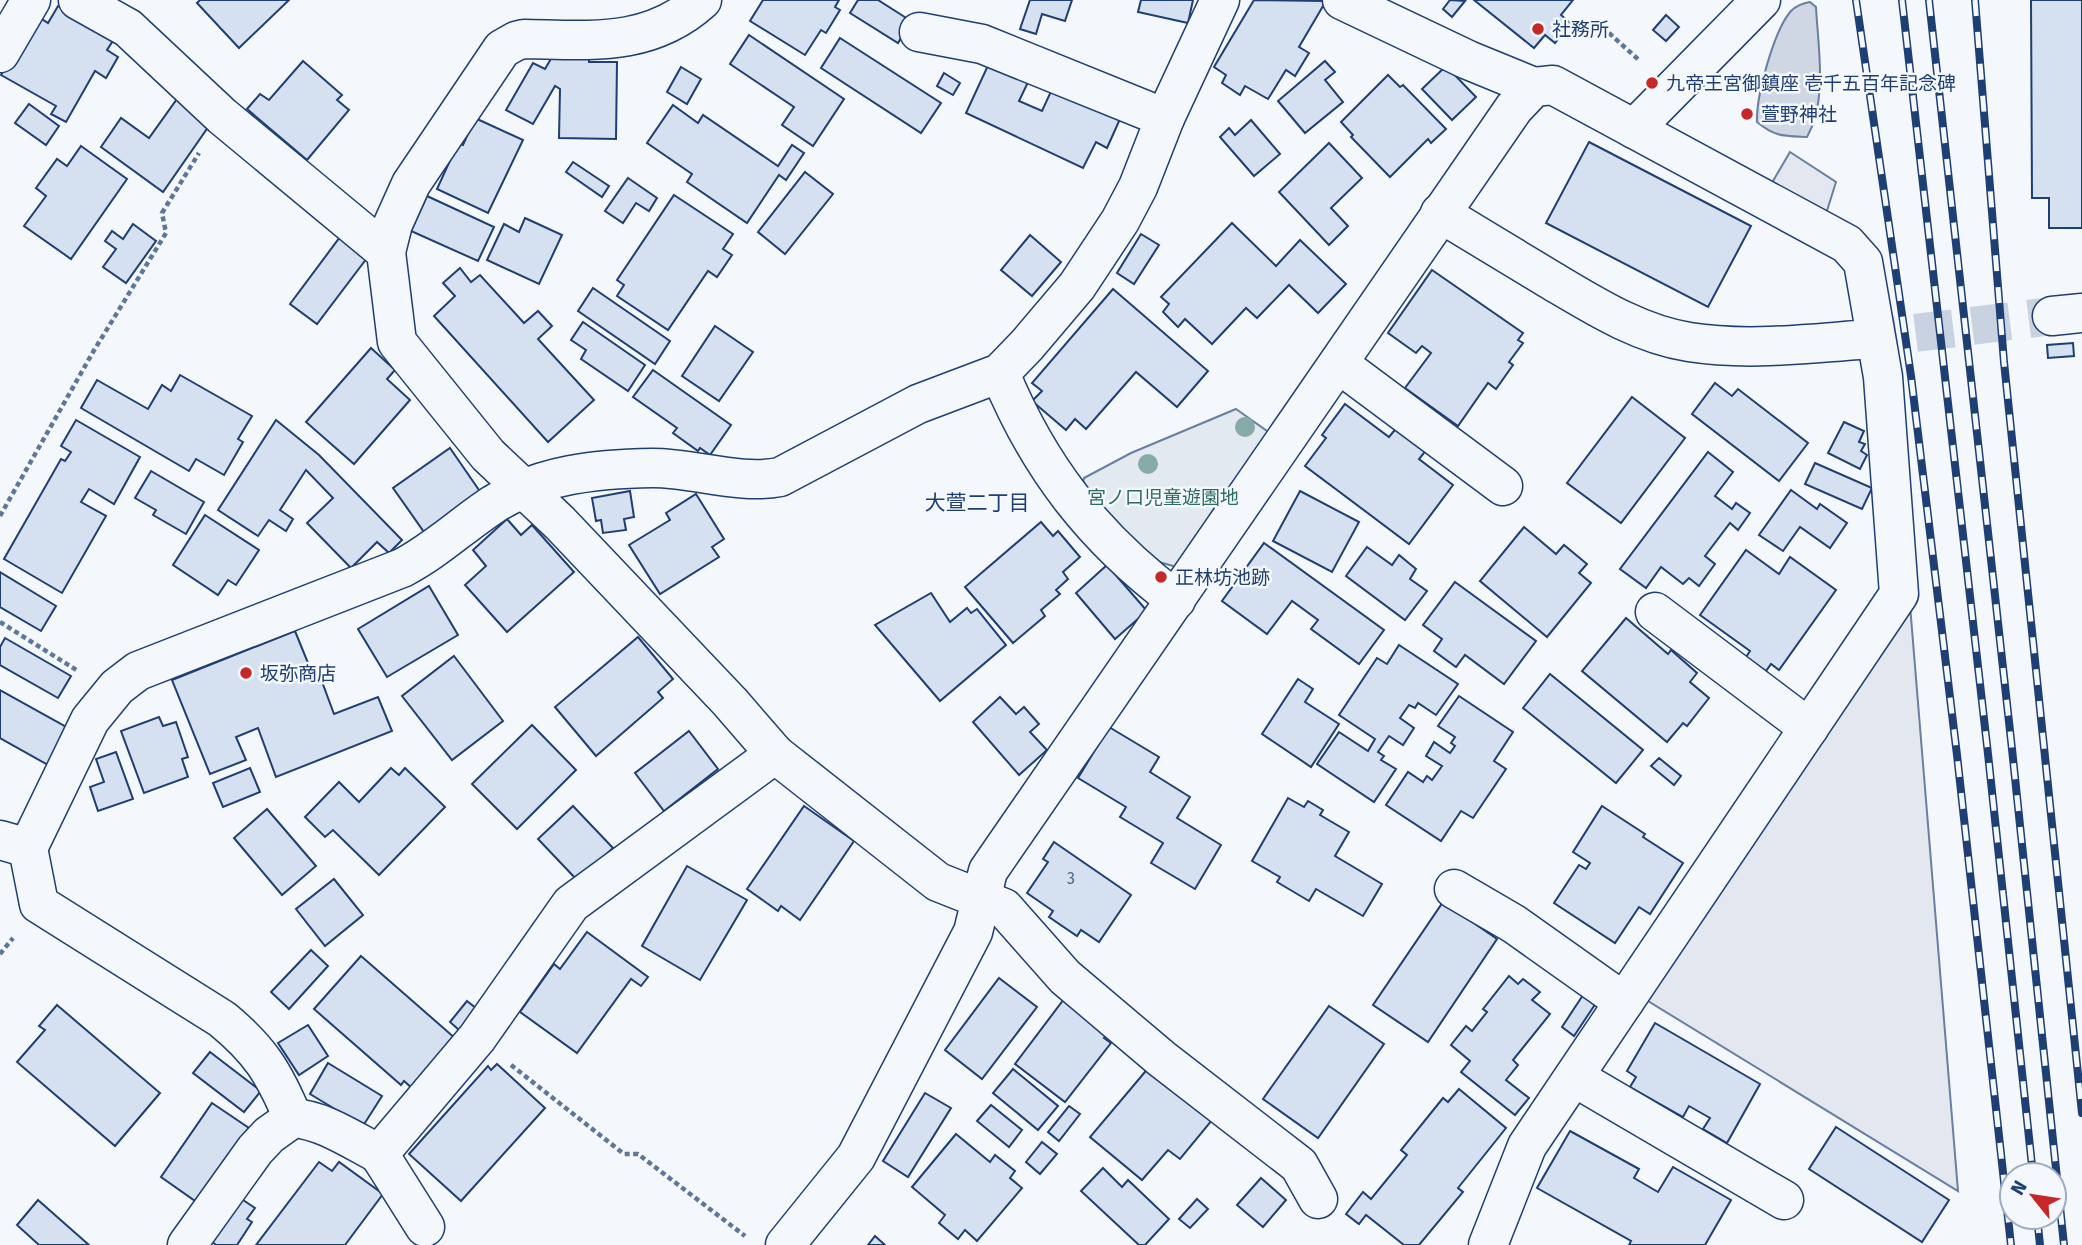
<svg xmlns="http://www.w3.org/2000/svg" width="2082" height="1245" viewBox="0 0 2082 1245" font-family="'Fira Sans','Noto Sans JP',sans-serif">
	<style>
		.green { fill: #e3e9f0; stroke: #687fa3; stroke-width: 2 }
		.parking { fill: #e3e8f0; stroke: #687fa3; stroke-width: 2 }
		.water { fill: #cfd7e4; stroke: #687fa3; stroke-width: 2 }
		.building { fill: #d5e0f0; stroke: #1d3f73; stroke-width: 2 }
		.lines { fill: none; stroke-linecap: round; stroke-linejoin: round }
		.minor-tunnel { stroke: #c9d2e0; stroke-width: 38; stroke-dasharray: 38 19; stroke-linecap: butt }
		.minor-casing { stroke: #1d3f73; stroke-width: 41 }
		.path { stroke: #5e769c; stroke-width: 4.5; stroke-dasharray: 5 3.5; stroke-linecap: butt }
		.minor { stroke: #f4f7fb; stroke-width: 38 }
		.rail-casing { stroke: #1d3f73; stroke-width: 8 }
		.rail { stroke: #f4f7fb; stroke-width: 5; stroke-dasharray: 16; stroke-linecap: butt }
		.tree { fill: #86aba6 }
		.poi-dot { fill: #c62828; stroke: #f4f7fb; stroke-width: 2.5 }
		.labels { text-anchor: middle; stroke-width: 5; stroke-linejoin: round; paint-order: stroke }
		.number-label { font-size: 16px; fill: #4b6792 }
		.poi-label { font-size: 19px; fill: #1d3f73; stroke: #f4f7fb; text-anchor: start }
		.park-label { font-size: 19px; fill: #2c6c60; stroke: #f4f7fb }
		.neighbourhood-label { font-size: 21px; fill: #1d3f73; stroke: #f4f7fb }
	</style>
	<rect width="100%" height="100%" fill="#f4f7fb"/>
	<polygon class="green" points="1236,409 1274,436 1177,567 1148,559 1082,489 1084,478 1131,453"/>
	<g class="parking">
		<polygon points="1790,152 1836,182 1821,230 1763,198"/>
		<polygon points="1910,605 1958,1191 1643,998"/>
	</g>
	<path class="water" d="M1810,2L1816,7C1818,48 1828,100 1807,137C1784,136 1775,137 1757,122C1756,96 1774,30 1791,11C1796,6 1803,3 1810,2Z"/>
	<g class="building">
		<polygon points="200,0 289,0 239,48 197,3"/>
		<polygon points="763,0 839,0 835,7 840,10 826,33 821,30 805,55 750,21"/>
		<polygon points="858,0 878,0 911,21 898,43 850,13"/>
		<polygon points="1030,0 1072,0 1065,21 1042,14 1036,34 1020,29"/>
		<polygon points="1141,0 1193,0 1188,23 1138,12"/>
		<polygon points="1254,0 1326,1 1299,47 1309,53 1295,76 1286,70 1268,99 1245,86 1240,95 1222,83 1226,75 1214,67"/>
		<polygon points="1450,0 1465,1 1452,17 1443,9"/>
		<polygon points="1474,0 1573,0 1561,15 1570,23 1555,43 1545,35 1534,48"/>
		<polygon points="2031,0 2082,0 2082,228 2049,228 2049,198 2032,198"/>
		<polygon points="58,6 114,39 107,50 118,57 106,78 95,71 66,122 51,114 56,106 1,75 36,15 48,23"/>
		<polygon points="1666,15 1679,27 1666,41 1653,30"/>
		<polygon points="749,35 844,99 813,146 782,125 794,107 730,64"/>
		<polygon points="840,38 941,103 921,133 821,68"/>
		<polygon points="552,57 589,57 589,62 617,62 616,139 559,138 560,89 555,86 533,124 506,110 533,63 545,69"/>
		<polygon points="991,59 1030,78 1019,101 1042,111 1053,87 1120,119 1107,148 1096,142 1083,168 966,113"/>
		<polygon points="303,61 342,95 337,100 349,110 307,160 247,109 260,94 269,100"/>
		<polygon points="1325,61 1335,72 1325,80 1343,102 1305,133 1278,101"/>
		<polygon points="1446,66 1476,97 1452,120 1422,89"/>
		<polygon points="681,67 701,79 687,104 667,92"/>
		<polygon points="944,73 960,83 953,95 937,86"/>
		<polygon points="1388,75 1400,87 1403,85 1446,129 1431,143 1428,139 1390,177 1351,137 1353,135 1341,122"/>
		<polygon points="177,99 211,123 163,192 101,147 121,118 149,138"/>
		<polygon points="29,104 59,126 46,145 15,123"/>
		<polygon points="673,105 698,123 703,115 778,166 792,145 804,153 786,180 779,175 747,223 687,182 692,174 647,143"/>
		<polygon points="475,118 523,140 488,213 437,189 458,143 463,145"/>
		<polygon points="1251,120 1280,154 1254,176 1220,137 1229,128 1235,135"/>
		<polygon points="1589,142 1751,226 1708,307 1546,223"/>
		<polygon points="1329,143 1362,178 1331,208 1348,226 1329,245 1279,192"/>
		<polygon points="81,146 127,179 71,259 24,226 46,196 36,188 57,159 67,166"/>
		<polygon points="573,162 609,186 602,197 566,172"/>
		<polygon points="805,172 833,194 785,254 758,232"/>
		<polygon points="628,178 657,198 649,211 636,203 623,223 605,211"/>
		<polygon points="674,195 733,234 723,249 732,255 717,277 708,271 668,330 617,296 624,285 617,280"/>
		<polygon points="427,196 494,227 478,261 411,231"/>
		<polygon points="525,218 562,235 539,284 487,260 504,224 519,232"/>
		<polygon points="1232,223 1276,266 1300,240 1346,284 1318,313 1289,285 1257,318 1246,308 1212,344 1185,319 1178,327 1163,312 1169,304 1161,297"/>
		<polygon points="133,224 156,241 126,283 103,267 116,249 105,241 112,231 123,239"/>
		<polygon points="1141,234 1159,245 1134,284 1117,273"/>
		<polygon points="1030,235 1061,262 1032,296 1001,270"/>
		<polygon points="340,237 367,258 317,324 290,304"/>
		<polygon points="460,268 471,282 480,275 524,323 538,311 552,326 538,339 594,400 548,442 434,316 455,296 443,283"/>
		<polygon points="1432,270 1523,333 1518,340 1523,343 1509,362 1513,365 1496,389 1488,383 1458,426 1405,388 1431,353 1422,346 1416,353 1388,333"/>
		<polygon points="593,288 670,341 655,364 578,311"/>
		<polygon points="1113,289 1208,371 1177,407 1136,372 1086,429 1075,419 1066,430 1032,401 1042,391 1032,383"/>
		<polygon points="583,322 645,365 628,391 581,359 586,350 571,340"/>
		<polygon points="715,326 753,352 719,401 682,376"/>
		<polygon points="2073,343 2074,356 2048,358 2047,345"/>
		<polygon points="371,348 395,370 387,379 410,400 354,464 306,422"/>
		<polygon points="653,370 731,425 710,455 700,448 698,451 673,433 677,428 633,397"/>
		<polygon points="180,375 252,416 238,439 243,442 224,475 196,459 189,471 81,408 97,380 148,409 162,385 171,391"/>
		<polygon points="1715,383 1732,396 1738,389 1808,443 1779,481 1692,414"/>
		<polygon points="1632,397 1685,438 1621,523 1567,483"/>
		<polygon points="1345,404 1389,437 1398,426 1428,448 1419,459 1453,485 1409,544 1305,466 1326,438 1322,435"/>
		<polygon points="76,420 140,457 114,504 89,489 81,502 106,516 62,593 4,559 61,459 65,461 71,452 61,446"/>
		<polygon points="276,420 319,455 402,540 389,553 377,542 351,568 307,523 333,498 306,470 280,510 293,519 286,531 269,520 258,536 218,510"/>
		<polygon points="1844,422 1864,431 1859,442 1865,444 1861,451 1867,455 1860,469 1828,453"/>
		<polygon points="450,448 481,493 424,532 393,488"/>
		<polygon points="1708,452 1733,472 1715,496 1732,509 1736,503 1750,513 1738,530 1730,523 1705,556 1715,564 1699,586 1689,578 1683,584 1661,567 1646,588 1620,569"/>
		<polygon points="1815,463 1872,488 1862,509 1805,484"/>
		<polygon points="151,471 204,502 186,534 153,515 156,510 135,498"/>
		<polygon points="1791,490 1817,509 1820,504 1847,523 1830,548 1800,527 1783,551 1759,535"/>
		<polygon points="630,491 634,517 624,519 626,530 603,533 601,520 596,521 592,498"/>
		<polygon points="1300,491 1359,522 1332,572 1273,541"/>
		<polygon points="696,494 724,539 712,547 719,557 660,594 629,545 670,520 666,513"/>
		<polygon points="205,515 259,550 236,585 228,580 218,595 173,565"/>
		<polygon points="507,519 521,535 532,525 574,572 507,632 465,585 486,566 473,550"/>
		<polygon points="1041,522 1053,536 1058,531 1080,557 1063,572 1068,579 1056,590 1060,594 1041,610 1045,616 1013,643 965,587"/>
		<polygon points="1524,527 1556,554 1564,545 1587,564 1579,573 1591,583 1547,637 1480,581"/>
		<polygon points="1264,543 1384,630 1359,664 1311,629 1318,620 1292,601 1267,634 1222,601"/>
		<polygon points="1367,547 1392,565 1399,555 1416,569 1410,579 1427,591 1405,620 1346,576"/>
		<polygon points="1746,550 1779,574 1790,557 1836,590 1779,670 1771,664 1766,671 1746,657 1750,651 1700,615"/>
		<polygon points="1107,565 1147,611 1115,639 1076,593"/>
		<polygon points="0,572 56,606 41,631 0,607"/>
		<polygon points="1455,582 1536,641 1504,684 1465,655 1456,667 1434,651 1442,639 1423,625"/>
		<polygon points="429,586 458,635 387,677 358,629"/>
		<polygon points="931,593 950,622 967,608 971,613 977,609 1006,645 940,701 875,625"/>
		<polygon points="1626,618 1668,654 1671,650 1697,673 1690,682 1709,698 1687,726 1683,723 1667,742 1582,671"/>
		<polygon points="295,631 312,673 318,671 334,714 378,697 392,731 276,777 258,728 236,737 246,760 210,774 172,680"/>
		<polygon points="638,637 673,679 658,692 663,698 596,756 555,707"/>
		<polygon points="5,638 71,676 58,698 0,665 0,647"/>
		<polygon points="1399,645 1458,684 1436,715 1418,703 1415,708 1409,705 1400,718 1414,728 1403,745 1389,736 1378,752 1384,756 1381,760 1396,769 1374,802 1317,764 1339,732 1368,751 1375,739 1339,715 1377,658 1387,664"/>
		<polygon points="454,656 503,721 452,760 402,696"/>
		<polygon points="1550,674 1643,750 1616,783 1523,708"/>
		<polygon points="1298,679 1313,689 1305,702 1339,724 1311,767 1262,734"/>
		<polygon points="0,690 68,728 48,765 0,738"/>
		<polygon points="1459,696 1513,732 1494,761 1506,769 1473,818 1461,811 1441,841 1386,805 1408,772 1423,782 1427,776 1432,780 1442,766 1426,756 1434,742 1450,753 1455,746 1451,743 1455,737 1438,726"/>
		<polygon points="1000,697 1016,714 1024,707 1039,724 1030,732 1047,750 1019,775 973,722"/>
		<polygon points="159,717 163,726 176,722 188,757 182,759 188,777 144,793 121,731"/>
		<polygon points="532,725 576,770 517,829 472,784"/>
		<polygon points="1109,727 1159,757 1150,772 1190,797 1177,818 1221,845 1195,889 1151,863 1163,843 1120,817 1126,807 1078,778"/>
		<polygon points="689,731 718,769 664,811 635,773"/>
		<polygon points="116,752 133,799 98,811 90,787 104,782 96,759"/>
		<polygon points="1659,758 1681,776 1674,785 1651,766"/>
		<polygon points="250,768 260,792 223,807 213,783"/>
		<polygon points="391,768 399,775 405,768 445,807 379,875 333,830 325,837 305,817 339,782 359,802"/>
		<polygon points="1288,798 1304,807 1308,801 1323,810 1320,815 1349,832 1335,856 1382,884 1363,916 1316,889 1309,901 1277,882 1280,877 1252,861"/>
		<polygon points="573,806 613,848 578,881 538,839"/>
		<polygon points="804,806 854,841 800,920 781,906 778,911 747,889"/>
		<polygon points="1602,806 1645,834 1643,837 1683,863 1650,914 1639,907 1615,943 1554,903 1579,865 1586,869 1590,863 1573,852"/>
		<polygon points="267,809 316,866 282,895 234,838"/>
		<polygon points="1054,842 1131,895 1099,942 1081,930 1077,936 1049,917 1053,911 1027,893 1048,862 1043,859"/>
		<polygon points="687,866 747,900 700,980 642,946"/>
		<polygon points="334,879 363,915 325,946 296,909"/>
		<polygon points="1443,902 1497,939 1428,1042 1373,1005"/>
		<polygon points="587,932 648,977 641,986 631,979 577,1053 520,1012 554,964 560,969"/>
		<polygon points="311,950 328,966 289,1009 271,992"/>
		<polygon points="361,956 456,1039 413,1089 404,1081 401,1085 314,1009"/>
		<polygon points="1509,976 1518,984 1523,979 1540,992 1532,1000 1550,1014 1513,1060 1518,1065 1506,1080 1529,1098 1515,1115 1461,1072 1470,1061 1451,1045 1466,1026 1472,1031 1487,1012 1483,1009"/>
		<polygon points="999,978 1037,1007 982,1079 945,1050"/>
		<polygon points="1067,995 1108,1032 1104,1038 1111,1043 1065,1102 1015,1064"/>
		<polygon points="1583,995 1596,1003 1574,1036 1562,1027"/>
		<polygon points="467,1001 477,1009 459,1030 450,1022"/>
		<polygon points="57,1005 160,1093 115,1146 17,1062 45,1030 39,1026"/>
		<polygon points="1329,1006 1384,1044 1318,1138 1263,1099"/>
		<polygon points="1655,1023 1760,1084 1727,1143 1703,1129 1710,1118 1689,1106 1683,1117 1630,1087 1636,1077 1627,1071"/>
		<polygon points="308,1025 328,1056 299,1075 278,1043"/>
		<polygon points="210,1052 261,1091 244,1112 193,1073"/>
		<polygon points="328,1063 382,1096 363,1126 310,1094"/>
		<polygon points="497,1064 545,1108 461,1201 409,1154 488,1066 491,1070"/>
		<polygon points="1150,1066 1213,1119 1180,1159 1168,1150 1142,1180 1090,1137"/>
		<polygon points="1013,1069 1058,1106 1038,1130 993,1093"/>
		<polygon points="1459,1089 1506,1128 1458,1188 1463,1192 1419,1245 1404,1245 1366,1215 1359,1224 1346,1214 1363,1192 1371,1199 1407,1155 1401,1150 1443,1098 1448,1102"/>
		<polygon points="925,1093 951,1108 908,1177 883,1161"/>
		<polygon points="212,1103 249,1128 198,1203 161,1177"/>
		<polygon points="991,1105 1022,1130 1009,1147 977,1121"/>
		<polygon points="1069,1106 1080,1114 1059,1141 1048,1132"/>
		<polygon points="1836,1127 1949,1200 1922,1242 1809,1169"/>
		<polygon points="1570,1131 1639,1169 1634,1178 1658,1192 1673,1167 1731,1200 1705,1245 1629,1245 1631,1241 1537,1188"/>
		<polygon points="956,1134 990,1162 995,1155 1015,1171 1010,1178 1022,1188 977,1241 965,1230 958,1239 939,1223 945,1215 912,1187"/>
		<polygon points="1042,1142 1057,1154 1040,1174 1026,1162"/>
		<polygon points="319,1162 332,1171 339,1162 383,1194 345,1245 256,1245"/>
		<polygon points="1103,1168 1122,1187 1128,1180 1169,1219 1145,1245 1139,1245 1081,1191"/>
		<polygon points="1261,1178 1286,1200 1263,1227 1237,1205"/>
		<polygon points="240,1198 255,1208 247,1219 252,1222 237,1245 216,1245 211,1241"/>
		<polygon points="1197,1199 1208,1209 1190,1228 1179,1219"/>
		<polygon points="38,1200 89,1245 39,1245 17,1225"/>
		<polygon points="875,1236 885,1245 868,1245"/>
	</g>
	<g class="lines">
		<polyline class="minor-tunnel" points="1859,340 2052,316"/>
		<defs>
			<g id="minor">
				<polyline points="78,0 128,28 222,116 386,252 397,342 488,455 560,523 730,702 775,754 938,882 1004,908 1065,977 1162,1059 1299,1165 1318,1199"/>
				<polyline points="1342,0 1468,60 1534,87"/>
				<polyline points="919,32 982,44 1165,118"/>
				<polyline points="0,53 31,0"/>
				<polyline points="1634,129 1761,0"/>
				<path d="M1440,213C1476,235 1513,257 1549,279C1593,305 1638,334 1689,342C1746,351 1802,344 1859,340"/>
				<path d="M386,252L393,224L411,184L502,49L516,41L524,39C589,40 649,48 702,0"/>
				<polyline points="2052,316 2082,313"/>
				<polyline points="1339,364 1503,486"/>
				<path d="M1000,373C1039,468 1094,538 1176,600"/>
				<polyline points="1655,612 1809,728"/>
				<path d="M0,840L28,848L90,720L117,687L138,671L402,568C435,551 462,525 494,504C542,474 596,469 653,468C694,468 740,485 780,477L918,404L1000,373L1027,345L1077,286L1120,221L1138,187L1165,118L1220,0"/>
				<path d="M28,848L39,904L222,1019C260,1050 274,1073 293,1118"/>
				<polyline points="1454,889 1514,924 1624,1002"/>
				<polyline points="1574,1077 1784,1200"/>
				<polyline points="379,1154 425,1227"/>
				<path d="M187,1245L255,1150L269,1135L293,1118C323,1120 352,1140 379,1154L477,1038L571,904L775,754"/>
				<polyline points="785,1245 856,1157 973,932 988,871 1514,108 1534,87 1553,85 1847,244 1863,262 1883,377 1899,594 1527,1146 1488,1245"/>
			</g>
		</defs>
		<use href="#minor" class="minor-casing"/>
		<g class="path">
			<polyline points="1609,33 1640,61"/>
			<polyline points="0,516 93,352 166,233 162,213 199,153"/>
			<polyline points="0,622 78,671"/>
			<polyline points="0,954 13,938"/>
			<polyline points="511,1065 624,1154 638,1154 745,1236"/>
		</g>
		<use href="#minor" class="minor"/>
		<defs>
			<g id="rail">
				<polyline points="1856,0 1911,376 1957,755 2011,1245"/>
				<polyline points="1902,0 1988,754 2033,1175"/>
				<polyline points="1929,0 2012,749 2064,1245"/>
				<polyline points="1975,0 2004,362 2082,1113"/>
				<polyline points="2037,1217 2040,1245"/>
			</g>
		</defs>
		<use href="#rail" class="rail-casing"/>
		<use href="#rail" class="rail"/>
	</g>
	<g class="tree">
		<circle cx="1245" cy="427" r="10"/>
		<circle cx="1148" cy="464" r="10"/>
	</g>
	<g class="poi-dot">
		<circle cx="1538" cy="29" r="7"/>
		<circle cx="1652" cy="83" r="7"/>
		<circle cx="1747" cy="114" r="7"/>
		<circle cx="1161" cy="577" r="7"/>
		<circle cx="246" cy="673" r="7"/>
	</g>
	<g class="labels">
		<g class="number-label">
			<text x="1071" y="884">3</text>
		</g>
		<g class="poi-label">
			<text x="1552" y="36">社務所</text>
			<text x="1666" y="90">九帝王宮御鎮座 壱千五百年記念碑</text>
			<text x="1761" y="121">萱野神社</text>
			<text x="1175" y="584">正林坊池跡</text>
			<text x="260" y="680">坂弥商店</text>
		</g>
		<g class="park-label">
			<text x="1163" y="504">宮ノ口児童遊園地</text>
		</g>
		<g class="neighbourhood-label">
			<text x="977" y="510">大萱二丁目</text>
		</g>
	</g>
	<g transform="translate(2033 1196) rotate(300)"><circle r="33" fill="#f4f7fb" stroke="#9eadc5" stroke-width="2"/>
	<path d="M0-5L12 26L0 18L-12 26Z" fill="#c62828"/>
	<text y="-10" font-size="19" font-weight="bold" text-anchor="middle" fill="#1d3f73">N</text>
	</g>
</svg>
